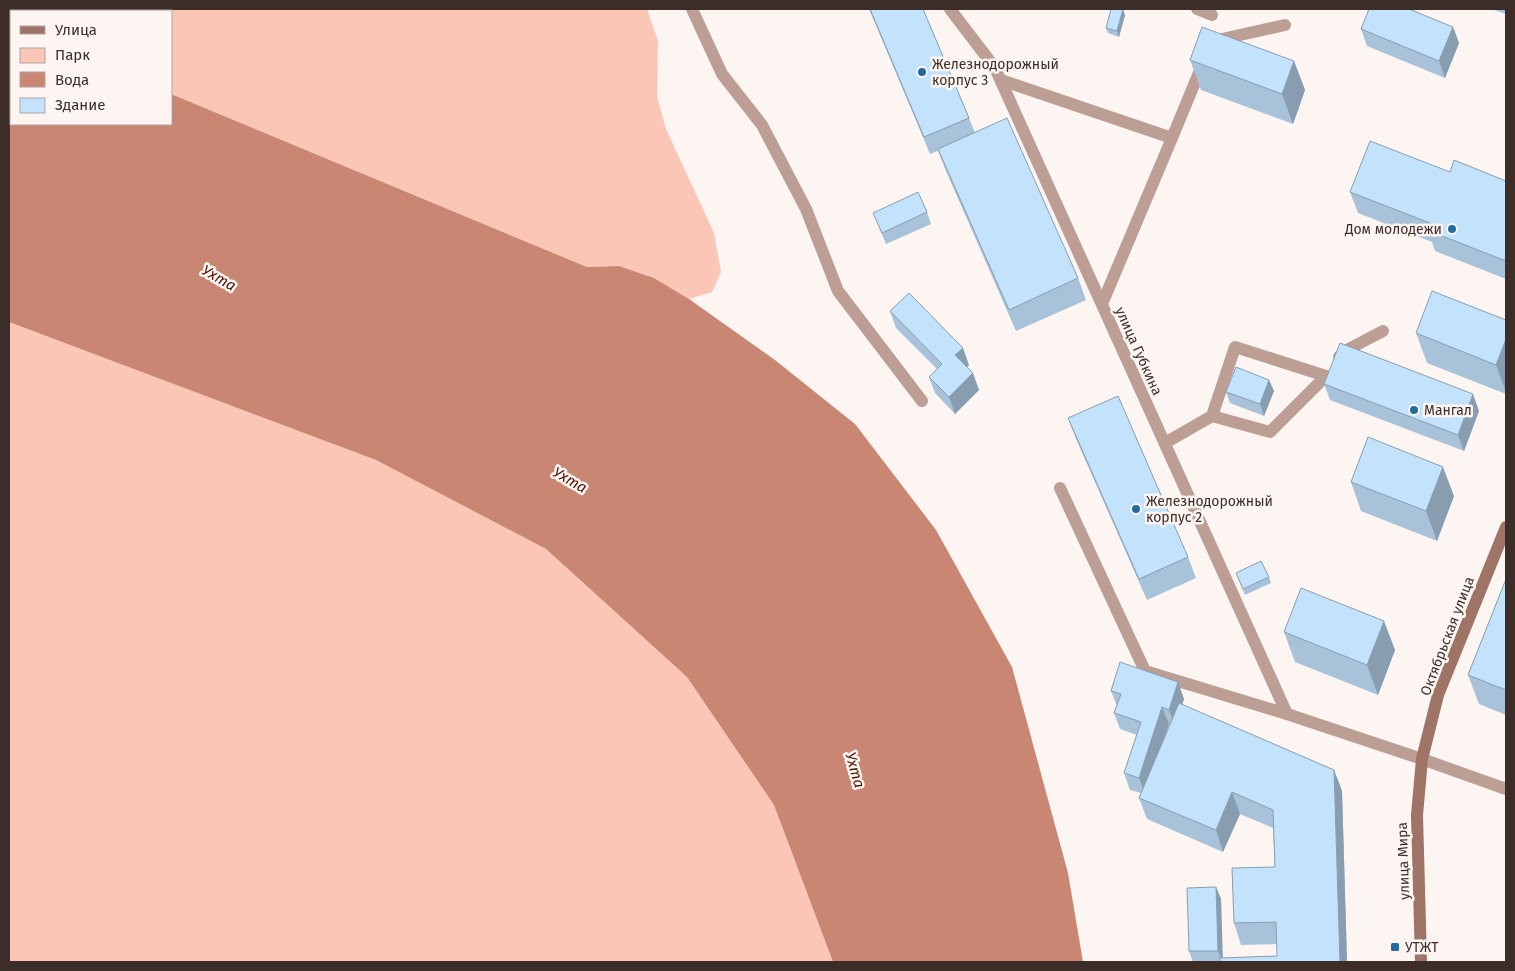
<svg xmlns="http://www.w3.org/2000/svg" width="1515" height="971" viewBox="0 0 1515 971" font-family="'Fira Sans',sans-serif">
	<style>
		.green { fill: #fbc6b6 }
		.water { fill: #c98673 }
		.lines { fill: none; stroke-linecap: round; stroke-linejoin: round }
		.lane { stroke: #bd9e95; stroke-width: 12 }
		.street { stroke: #bd9e95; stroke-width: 12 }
		.secondary { stroke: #9f7366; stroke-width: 12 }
		.wall { fill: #a8c2d9; fill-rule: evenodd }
		.shaded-wall { fill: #889eb0 }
		.building { fill: #c3e2fc; stroke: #889eb0 }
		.poi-dot { fill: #226b9f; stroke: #fdf5f2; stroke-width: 2 }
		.labels { text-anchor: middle; stroke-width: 5; stroke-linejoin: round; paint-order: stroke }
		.poi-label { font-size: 14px; fill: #3d2d29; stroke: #fdf5f2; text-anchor: start }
		.street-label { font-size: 14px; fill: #3d2d29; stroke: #fdf5f2 }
		.water-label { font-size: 15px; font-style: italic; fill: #4d1100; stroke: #fdf5f2 }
	</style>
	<rect width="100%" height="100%" fill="#fdf5f2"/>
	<g class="green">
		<polygon points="9,9 647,9 658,41 657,96 666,129 714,233 721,272 712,292 689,299 654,278 619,266 587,267 171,94 171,11 11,11 11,29 9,28"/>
		<polygon points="9,322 376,460 546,549 687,677 774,805 833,962 9,962"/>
	</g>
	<polygon class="water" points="9,28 11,29 11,124 171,124 171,94 587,267 619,266 654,278 689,299 775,360 855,424 936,530 1012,667 1068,873 1083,962 833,962 774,805 687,677 546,549 376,460 9,322"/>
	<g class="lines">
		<g class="lane">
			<polyline points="692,9 722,74 762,125 806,209 838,291 922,401"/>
			<polyline points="1197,9 1212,15"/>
			<polyline points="1213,41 1285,25"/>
			<polyline points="1001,80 1172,138 1203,63"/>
			<polyline points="1102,304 1172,138"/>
			<polyline points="1339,357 1343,352 1383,331"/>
			<polyline points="1165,443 1212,416 1235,347 1326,376 1270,432 1212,416"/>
			<polyline points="1060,488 1145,671 1287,714"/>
		</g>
		<polyline class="street" points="950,9 995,68 1287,714 1422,759 1506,789"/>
		<polyline class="secondary" points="1421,962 1417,815 1422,759 1438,695 1506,527"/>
	</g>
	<g class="wall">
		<polygon points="869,9 923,9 969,118 975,133 1078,278 1086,300 1016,331 946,171 938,151 930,154"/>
		<polygon points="1491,9 1506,9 1506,14"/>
		<polygon points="1125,15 1119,37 1108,33 1106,28"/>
		<polygon points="1453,27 1459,43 1445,78 1367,46 1361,29"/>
		<polygon points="1190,60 1294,61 1305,90 1293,124 1201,90"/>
		<polygon points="1450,172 1506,181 1506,279 1435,251 1432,242 1358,213 1350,192"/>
		<polygon points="927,212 931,224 886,244 873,213"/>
		<polygon points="890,311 969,365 967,367 979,390 955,414 935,393 929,377 937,369 896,328"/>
		<polygon points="1506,320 1506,394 1427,363 1416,333"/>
		<polygon points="1269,380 1274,391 1264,416 1230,403 1226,392"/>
		<polygon points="1324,384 1479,411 1464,451 1330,400"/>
		<polygon points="1068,418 1188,557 1196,578 1147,600 1076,439"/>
		<polygon points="1351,482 1454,496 1437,541 1361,511"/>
		<polygon points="1236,573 1269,577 1271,583 1245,595"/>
		<polygon points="1506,579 1506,715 1479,704 1468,675"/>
		<polygon points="1284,632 1395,650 1378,695 1295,662"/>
		<path d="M1178,682L1184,699L1182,705L1334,770L1342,791L1347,962H1193L1189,951L1216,887L1221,899L1222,958L1277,956V944L1241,945L1234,923L1275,867L1273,828L1240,814L1223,852L1147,819L1139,798L1141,793L1130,790L1124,773L1137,735L1120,729L1114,713L1117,706L1111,691ZM1169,724H1170L1163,741Z"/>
	</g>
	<g class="shaded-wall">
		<polygon points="1123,9 1125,15 1119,37 1117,31"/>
		<polygon points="1453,27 1459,43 1445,78 1439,61"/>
		<polygon points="1294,61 1305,90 1293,124 1282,94"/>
		<polygon points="1506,339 1506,392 1496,365"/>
		<polygon points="963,348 969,365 961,372 955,355"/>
		<polygon points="973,373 979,390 955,414 949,397"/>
		<polygon points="1269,380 1274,391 1264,416 1260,404"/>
		<polygon points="1473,394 1479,411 1464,451 1458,435"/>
		<polygon points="1443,467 1454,496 1437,541 1426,511"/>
		<polygon points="1384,621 1395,650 1378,695 1367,665"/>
		<polygon points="1178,682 1184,699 1175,726 1169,710"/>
		<polygon points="1162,707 1169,724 1145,794 1139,778"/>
		<polygon points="1334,770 1342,791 1347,962 1340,962"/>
		<polygon points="1232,792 1240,814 1223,852 1216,830"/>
		<polygon points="1216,887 1221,899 1223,962 1218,951"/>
	</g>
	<g class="building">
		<polygon points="870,9 923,9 969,118 924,137"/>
		<polygon points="1111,9 1123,9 1117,31 1106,28"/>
		<polygon points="1369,9 1409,9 1453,27 1439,61 1361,29"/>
		<polygon points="1202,27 1294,61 1282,94 1190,60"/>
		<polygon points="1007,118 1078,278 1009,310 938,149"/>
		<polygon points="1370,141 1450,172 1454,160 1506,181 1506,261 1427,230 1430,223 1350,192"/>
		<polygon points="918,192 927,212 882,233 873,213"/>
		<polygon points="1432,291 1506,320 1506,339 1496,365 1416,333"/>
		<polygon points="909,293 963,348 955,355 973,373 949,397 929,377 942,364 890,311"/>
		<polygon points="1340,343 1473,394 1458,435 1324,384"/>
		<polygon points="1236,367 1269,380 1260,404 1226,392"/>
		<polygon points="1118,396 1188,557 1139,579 1068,418"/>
		<polygon points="1368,437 1443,467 1426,511 1351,482"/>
		<polygon points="1261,561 1269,577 1243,589 1236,573"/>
		<polygon points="1506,579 1506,690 1468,675"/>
		<polygon points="1301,588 1384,621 1367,665 1284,632"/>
		<polygon points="1120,662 1178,682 1169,710 1162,707 1139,778 1124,773 1141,722 1114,713 1121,694 1111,691"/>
		<polygon points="1179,703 1334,770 1340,962 1220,962 1220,958 1277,956 1276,922 1234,923 1232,868 1275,867 1273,810 1232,792 1216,830 1139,798"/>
		<polygon points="1216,887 1218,951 1189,951 1187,888"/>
	</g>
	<g class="poi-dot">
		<circle cx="922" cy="72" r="5"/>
		<circle cx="1452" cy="229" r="5"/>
		<circle cx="1414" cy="410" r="5"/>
		<circle cx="1136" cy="509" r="5"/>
		<rect x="1390" y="942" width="10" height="10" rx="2.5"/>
	</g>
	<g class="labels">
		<g class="poi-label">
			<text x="932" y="69">Железнодорожный<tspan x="932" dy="16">корпус 3</tspan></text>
			<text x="1442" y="234" text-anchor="end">Дом молодежи</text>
			<text x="1424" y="415">Мангал</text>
			<text x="1146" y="506">Железнодорожный<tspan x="1146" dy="16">корпус 2</tspan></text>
			<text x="1405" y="952">УТЖТ</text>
		</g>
		<g class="street-label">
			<text transform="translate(1139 351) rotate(66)" y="5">улица Губкина</text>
			<text transform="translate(1447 636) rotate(-69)" y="5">Октябрьская улица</text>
			<text transform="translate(1403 861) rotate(-92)" y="5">улица Мира</text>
		</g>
		<g class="water-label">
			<text transform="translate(219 278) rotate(30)" y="5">Ухта</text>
			<text transform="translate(570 480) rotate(30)" y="5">Ухта</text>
			<text transform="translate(855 770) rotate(74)" y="5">Ухта</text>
		</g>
	</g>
	<rect width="1515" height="971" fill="none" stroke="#3d2d29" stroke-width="20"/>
	<rect x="10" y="10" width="162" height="115" fill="#fdf5f2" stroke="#b0a5a2"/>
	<rect x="20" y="26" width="25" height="8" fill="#9f7366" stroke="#b0a5a2"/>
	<text x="55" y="35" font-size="15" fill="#3d2d29">Улица</text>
	<rect x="20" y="48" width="25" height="15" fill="#fbc6b6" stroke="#b0a5a2"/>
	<text x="55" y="60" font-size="15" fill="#3d2d29">Парк</text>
	<rect x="20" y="72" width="25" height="15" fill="#c98673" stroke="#b0a5a2"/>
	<text x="55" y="85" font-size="15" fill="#3d2d29">Вода</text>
	<rect x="20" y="98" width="25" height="15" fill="#c3e2fc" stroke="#b0a5a2"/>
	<text x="55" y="110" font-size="15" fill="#3d2d29">Здание</text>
</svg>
